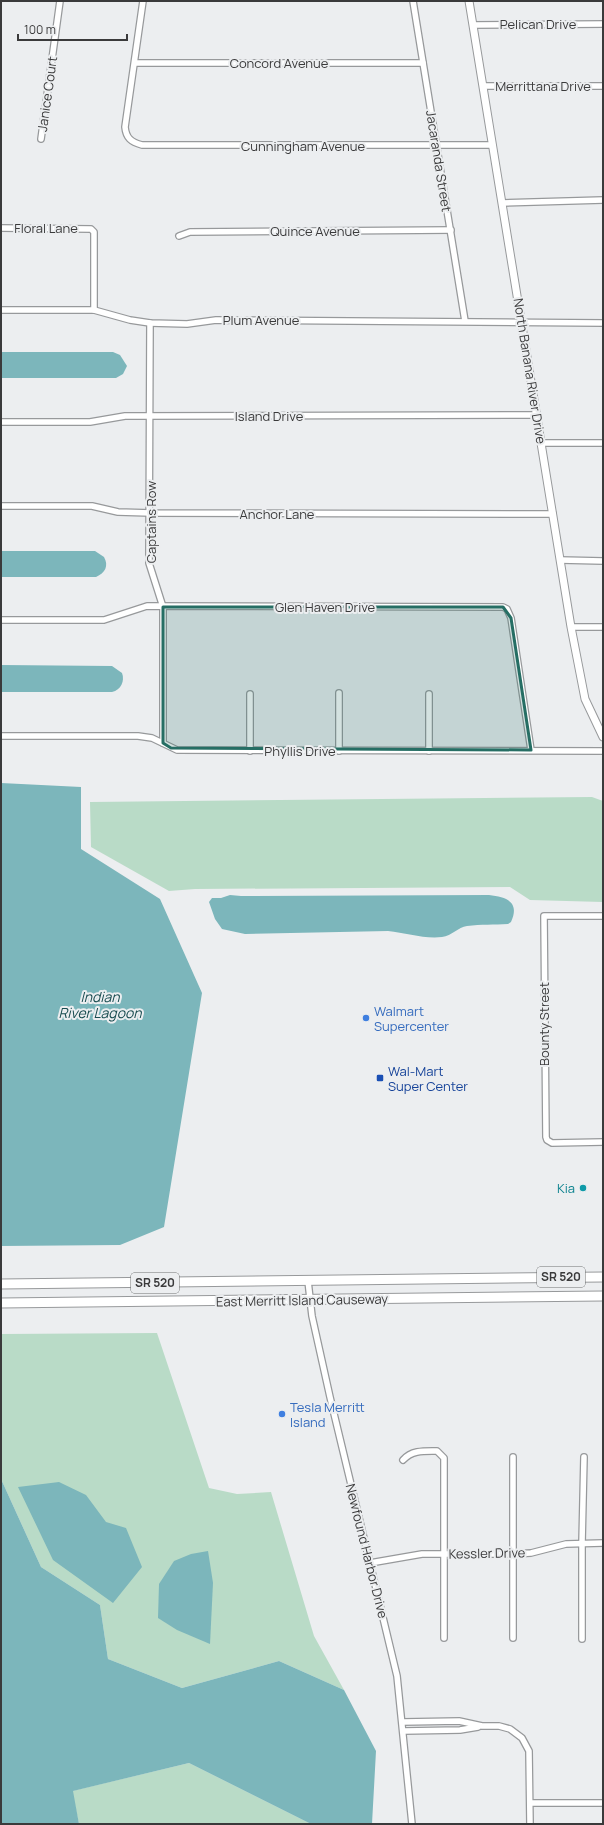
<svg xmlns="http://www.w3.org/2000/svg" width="604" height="1825" viewBox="0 0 604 1825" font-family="Manrope,sans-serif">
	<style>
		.green { fill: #b9dbc7 }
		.water { fill: #7cb6bb }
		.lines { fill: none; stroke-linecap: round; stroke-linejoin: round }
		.minor-casing { stroke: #97999b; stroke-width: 8 }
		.tertiary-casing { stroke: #97999b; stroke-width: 9 }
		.primary-casing { stroke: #97999b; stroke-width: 11 }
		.minor { stroke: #fff; stroke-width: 5.5 }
		.tertiary { stroke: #fff; stroke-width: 7 }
		.primary { stroke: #fff; stroke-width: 9 }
		.marked { fill: #266e64; fill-opacity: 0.2; stroke: #266e64; stroke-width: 3; stroke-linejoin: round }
		.shop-dot { fill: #3f7fe0; stroke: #eceef0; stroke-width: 1.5 }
		.transit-dot { fill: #1a4fb4; stroke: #eceef0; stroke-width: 1.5 }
		.culture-dot { fill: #0f9aa8; stroke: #eceef0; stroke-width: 1.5 }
		.labels { text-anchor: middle; stroke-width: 4; stroke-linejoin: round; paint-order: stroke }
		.shield { fill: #eceef0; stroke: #6f7071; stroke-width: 1 }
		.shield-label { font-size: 12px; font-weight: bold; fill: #3a3a3b }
		.street-label { font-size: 13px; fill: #3a3a3b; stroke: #eceef0 }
		.shop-label { font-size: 13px; fill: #366cbe; stroke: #eceef0; text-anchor: start }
		.transit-label { font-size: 13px; fill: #164399; stroke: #eceef0; text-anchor: start }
		.culture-label { font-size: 13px; fill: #0d838f; stroke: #eceef0; text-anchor: end }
		.water-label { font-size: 14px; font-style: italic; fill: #174b4f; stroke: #eceef0 }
	</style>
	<rect width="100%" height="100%" fill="#eceef0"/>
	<g class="green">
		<polygon points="592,797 603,801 603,902 530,900 510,887 195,889 169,891 91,847 90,802"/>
		<polygon points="157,1333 209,1488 237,1494 271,1492 314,1636 344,1690 279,1661 182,1688 108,1659 100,1605 41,1567 1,1479 1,1334"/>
		<polygon points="189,1763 311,1824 79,1824 72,1791"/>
	</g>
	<g class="water">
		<polygon points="1,352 113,352 120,355 127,366 123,374 116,378 1,378"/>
		<path d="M1,551H95L104,557C109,566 105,573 96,577H1Z"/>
		<path d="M1,665L112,666L122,673C125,681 121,690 112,692H1Z"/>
		<polygon points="1,783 81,787 81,849 160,899 202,993 164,1227 120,1245 1,1246"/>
		<path d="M230,895L241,896L489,895C507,897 520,902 511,922L508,924C494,925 481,924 467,926C458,927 452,936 442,937C424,939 406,933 388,931L245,934L222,929L215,919L209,902L212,898H221Z"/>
		<polygon points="1,1479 41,1567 100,1605 108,1659 182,1688 279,1661 344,1690 376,1751 372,1824 311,1824 189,1763 73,1791 79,1824 1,1824"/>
		<polygon points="59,1482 86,1495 106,1522 126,1528 142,1567 113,1603 53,1560 18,1487"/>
		<polygon points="208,1551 213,1583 210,1644 177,1630 158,1618 159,1584 174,1561 191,1554"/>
	</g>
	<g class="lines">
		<defs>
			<g id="minor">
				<path d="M143,1L125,127C126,138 131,142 142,145H492"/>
				<polyline points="413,1 465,321"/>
				<polyline points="473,25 603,24"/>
				<polyline points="135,63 423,63"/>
				<polyline points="483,86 603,86"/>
				<polyline points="41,139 60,1"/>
				<polyline points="502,203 603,200"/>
				<polyline points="1,228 91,229 94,232 94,310"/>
				<polyline points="179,236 190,232 451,230"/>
				<polyline points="1,310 94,310 130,320 150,323 187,324 216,320 603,323"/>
				<polyline points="150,323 149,563 163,607 163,743"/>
				<polyline points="1,422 90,422 125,416 139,416 537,415"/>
				<polyline points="542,443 603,443"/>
				<polyline points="1,506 92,506 118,512 151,513 553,514"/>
				<polyline points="560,560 603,561"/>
				<polyline points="1,620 104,620 147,606 503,607 507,609 511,618 531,750"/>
				<polyline points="571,627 603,627"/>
				<polyline points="339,693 339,751"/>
				<polyline points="250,694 250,751"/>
				<polyline points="429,694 429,751"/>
				<polyline points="1,736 138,736 152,738 177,750 603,751"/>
				<polyline points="603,916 544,916 546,1137 547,1140 552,1143 603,1142"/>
				<polyline points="308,1281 312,1316 330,1397 397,1676 412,1824"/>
				<polyline points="513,1457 513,1638"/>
				<path d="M403,1460C412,1450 424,1451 437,1451L444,1458V1638"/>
				<polyline points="370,1563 422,1554 513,1554 531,1553 566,1544 603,1543"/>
				<polyline points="582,1639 582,1543 584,1457"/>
				<polyline points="403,1722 459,1721 482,1726 499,1726 510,1729 522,1738 529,1751 530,1824"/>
				<polyline points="404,1731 460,1730 478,1727"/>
				<polyline points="530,1803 603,1803"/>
			</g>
			<polyline id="tertiary" points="469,1 571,627 585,699 603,737"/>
			<g id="primary">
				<polyline points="1,1284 603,1277"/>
				<polyline points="1,1303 603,1296"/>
			</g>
		</defs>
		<use href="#minor" class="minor-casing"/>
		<use href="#tertiary" class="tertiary-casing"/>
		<use href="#primary" class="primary-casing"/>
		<use href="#minor" class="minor"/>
		<use href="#tertiary" class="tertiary"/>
		<use href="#primary" class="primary"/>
	</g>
	<path class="marked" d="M163,607H503L511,618L531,750L171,748L163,743Z"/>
	<g class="shop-dot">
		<circle cx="366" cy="1018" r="4"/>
		<circle cx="282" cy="1414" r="4"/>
	</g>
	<rect class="transit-dot" x="376" y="1074" width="8" height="8" rx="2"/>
	<circle class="culture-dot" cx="583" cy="1188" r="4"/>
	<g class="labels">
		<g class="shield">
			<rect x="537" y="1267" width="48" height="20" rx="3"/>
			<rect x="131" y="1273" width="48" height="20" rx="3"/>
		</g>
		<g class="shield-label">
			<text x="561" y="1281">SR 520</text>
			<text x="155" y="1287">SR 520</text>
		</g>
		<g class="street-label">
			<text x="538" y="29">Pelican Drive</text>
			<text x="279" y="68">Concord Avenue</text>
			<text x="543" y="91">Merrittana Drive</text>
			<text transform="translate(47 94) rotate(-82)" y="5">Janice Court</text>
			<text x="303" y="151">Cunningham Avenue</text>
			<text transform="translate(439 161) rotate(81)" y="5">Jacaranda Street</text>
			<text x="46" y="233">Floral Lane</text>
			<text x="315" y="236">Quince Avenue</text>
			<text x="261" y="325">Plum Avenue</text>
			<text transform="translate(530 371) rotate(81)" y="5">North Banana River Drive</text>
			<text x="269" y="421">Island Drive</text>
			<text x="277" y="519">Anchor Lane</text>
			<text transform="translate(151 522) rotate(-90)" y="5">Captains Row</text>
			<text x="325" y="612">Glen Haven Drive</text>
			<text x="300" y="756">Phyllis Drive</text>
			<text transform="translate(544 1024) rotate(-90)" y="5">Bounty Street</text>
			<text transform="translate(302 1300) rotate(-1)" y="5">East Merritt Island Causeway</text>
			<text transform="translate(367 1551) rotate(76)" y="5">Newfound Harbor Drive</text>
			<text transform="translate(487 1553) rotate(-1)" y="5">Kessler Drive</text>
		</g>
		<g class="shop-label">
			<text x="374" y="1016">Walmart<tspan x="374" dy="15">Supercenter</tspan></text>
			<text x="290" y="1412">Tesla Merritt<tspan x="290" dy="15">Island</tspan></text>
		</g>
		<g class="transit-label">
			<text x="388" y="1076">Wal-Mart<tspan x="388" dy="15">Super Center</tspan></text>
		</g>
		<g class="culture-label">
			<text x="575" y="1193">Kia</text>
		</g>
		<g class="water-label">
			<text x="100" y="1002">Indian<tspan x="100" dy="16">River Lagoon</tspan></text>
		</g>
	</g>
	<rect width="604" height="1825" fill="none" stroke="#3a3a3b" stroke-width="4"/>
	<path d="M18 34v6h109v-6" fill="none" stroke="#3a3a3b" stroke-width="2"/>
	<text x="24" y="34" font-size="12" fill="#3a3a3b" stroke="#eceef0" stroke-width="3" paint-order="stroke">100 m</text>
</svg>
